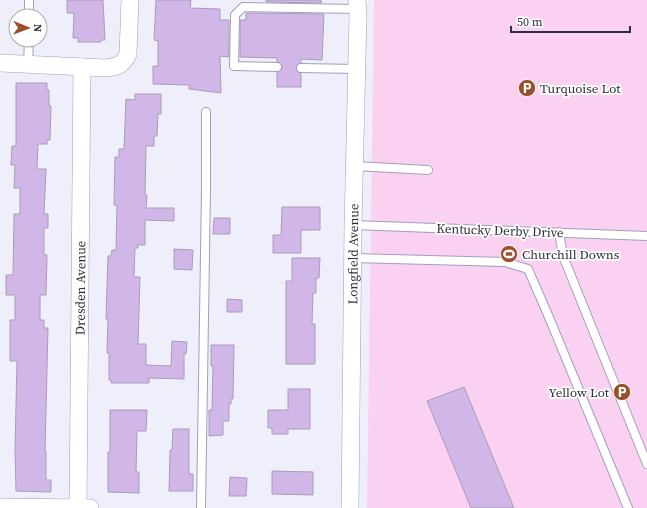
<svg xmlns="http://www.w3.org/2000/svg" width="647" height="508" viewBox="0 0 647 508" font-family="'Source Serif 4',serif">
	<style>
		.green { fill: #fbd1f2 }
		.building { fill: #d0b7e7; stroke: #aa9cb7 }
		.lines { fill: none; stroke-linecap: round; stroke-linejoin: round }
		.lane-casing { stroke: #9fa0bc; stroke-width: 10 }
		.street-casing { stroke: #9fa0bc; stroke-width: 18 }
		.lane { stroke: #fff; stroke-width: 8 }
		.street { stroke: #fff; stroke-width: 17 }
		.labels { text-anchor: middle; stroke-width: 3.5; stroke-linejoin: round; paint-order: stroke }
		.poi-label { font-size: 13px; fill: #2e2f3a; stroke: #fff; text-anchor: start }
		.street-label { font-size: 13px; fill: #2e2f3a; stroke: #fff }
	</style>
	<rect width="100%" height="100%" fill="#eeeffb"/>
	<polygon class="green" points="374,0 647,0 647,508 367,508"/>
	<g class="building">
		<polygon points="67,0 103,0 105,40 101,40 101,42 78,42 78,38 73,38 74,13 67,13"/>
		<polygon points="156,0 191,0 190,8 220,9 220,20 229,20 229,57 220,56 221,93 189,89 189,85 153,84 153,66 158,66 158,41 154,40"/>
		<polygon points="266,0 321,0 321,3 266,2"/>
		<polygon points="246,13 324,14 322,60 301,59 301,63 297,65 296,70 301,74 301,87 277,87 277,72 281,70 282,67 280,63 277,62 277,58 240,57 240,20 246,20"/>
		<polygon points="16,83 47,83 47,90 49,90 49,106 51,106 50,140 47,140 47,144 38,144 37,169 46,169 44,214 48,214 48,228 44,228 44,255 47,255 46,295 40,295 40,320 44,320 44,328 48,328 45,451 46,451 46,480 51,480 51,492 16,491 15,449 17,361 10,361 10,320 15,320 15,295 6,295 6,275 13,275 14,214 20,214 20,188 14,188 15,165 11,165 12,146 16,146"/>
		<polygon points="135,94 161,94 161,114 158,114 157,136 154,136 154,146 146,146 145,195 147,195 146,208 174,208 174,221 145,220 145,245 138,245 138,248 135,248 134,277 140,277 138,344 146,344 146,365 171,366 172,341 187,342 186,354 184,354 184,379 149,378 149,383 111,383 111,380 109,380 109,353 107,353 108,319 106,319 108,256 111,256 112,250 116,250 117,205 114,205 115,157 119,157 119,149 124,149 126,99 135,100"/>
		<polygon points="282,207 320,207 320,230 301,230 301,253 273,253 273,235 281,235"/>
		<polygon points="214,218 230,218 230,234 213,234"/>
		<polygon points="174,249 193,250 192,270 174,269"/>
		<polygon points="292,258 320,258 319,278 316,278 316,293 313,293 312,324 315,324 315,364 286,364 286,281 292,281"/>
		<polygon points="227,299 242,300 242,312 227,312"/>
		<polygon points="211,345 234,345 233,399 231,399 231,404 229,404 229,421 223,421 223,435 209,436 209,410 212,410 213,366 211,366"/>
		<polygon points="464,387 514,508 471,508 427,401"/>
		<polygon points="288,389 310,389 310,429 288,429 288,434 272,434 272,428 268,428 268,410 288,410"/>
		<polygon points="110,410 147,410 146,431 137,431 136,472 139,472 139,493 108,492 108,452 110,452"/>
		<polygon points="173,429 189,429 189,474 193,474 193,491 169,491 170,450 172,450"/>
		<polygon points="272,471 313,472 313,495 272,494"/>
		<polygon points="230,477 247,478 246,496 229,496"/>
	</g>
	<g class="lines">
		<defs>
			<g id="lane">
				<polyline points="29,16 29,0"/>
				<polyline points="28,64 29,40"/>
				<polyline points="277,67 234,66 235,15 243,7 357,9"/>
				<polyline points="301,68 357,69"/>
				<polyline points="355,166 428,170"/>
				<polyline points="353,225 647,236"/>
				<polyline points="559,232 563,256 647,464"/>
				<polyline points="353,258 505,262 528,269 548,315 628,508"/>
				<polyline points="201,508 206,190 206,112"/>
			</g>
			<g id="street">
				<path d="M0,63L105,68C117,67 123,65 128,54L130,0"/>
				<polyline points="0,507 90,508"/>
				<path id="s1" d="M78,508L82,67"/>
				<path id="s2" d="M350,508L353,225L358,15L357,0"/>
			</g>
		</defs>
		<use href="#lane" class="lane-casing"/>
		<use href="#street" class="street-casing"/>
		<use href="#lane" class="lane"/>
		<use href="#street" class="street"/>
	</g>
	<defs>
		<symbol id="parking-disc" viewBox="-11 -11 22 22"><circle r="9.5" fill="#97502a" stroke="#fff"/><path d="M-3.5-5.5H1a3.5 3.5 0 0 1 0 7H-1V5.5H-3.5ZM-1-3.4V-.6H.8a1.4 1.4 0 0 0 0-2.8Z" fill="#fff"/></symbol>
		<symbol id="stadium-disc" viewBox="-11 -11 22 22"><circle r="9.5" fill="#97502a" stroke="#fff"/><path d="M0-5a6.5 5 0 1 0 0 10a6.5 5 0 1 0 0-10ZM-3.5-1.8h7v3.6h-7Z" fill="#fff"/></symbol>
	</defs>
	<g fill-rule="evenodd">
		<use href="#parking-disc" x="517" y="78" width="20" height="20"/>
		<use href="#stadium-disc" x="499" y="244" width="20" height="20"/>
		<use href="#parking-disc" x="612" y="382" width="20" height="20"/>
	</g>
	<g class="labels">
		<g class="poi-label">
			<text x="540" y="93">Turquoise Lot</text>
			<text x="522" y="259">Churchill Downs</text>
			<text x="609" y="397" text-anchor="end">Yellow Lot</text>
		</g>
		<g class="street-label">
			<text transform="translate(500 230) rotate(2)" y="5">Kentucky Derby Drive</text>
			<text dy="5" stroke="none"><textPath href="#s2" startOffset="254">Longfield Avenue</textPath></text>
			<text dy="5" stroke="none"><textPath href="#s1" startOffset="220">Dresden Avenue</textPath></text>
		</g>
	</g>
	<g transform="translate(28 28) rotate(91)"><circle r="19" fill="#ffffff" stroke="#abacb0"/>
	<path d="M0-3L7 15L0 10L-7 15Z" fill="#97502a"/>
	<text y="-6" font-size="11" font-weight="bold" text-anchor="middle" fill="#2e2f3a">N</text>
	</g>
	<path d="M511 26v6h119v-6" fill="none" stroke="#2e2f3a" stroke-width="2"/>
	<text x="517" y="26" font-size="12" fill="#2e2f3a" stroke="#ffffff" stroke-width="3" paint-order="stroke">50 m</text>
</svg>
